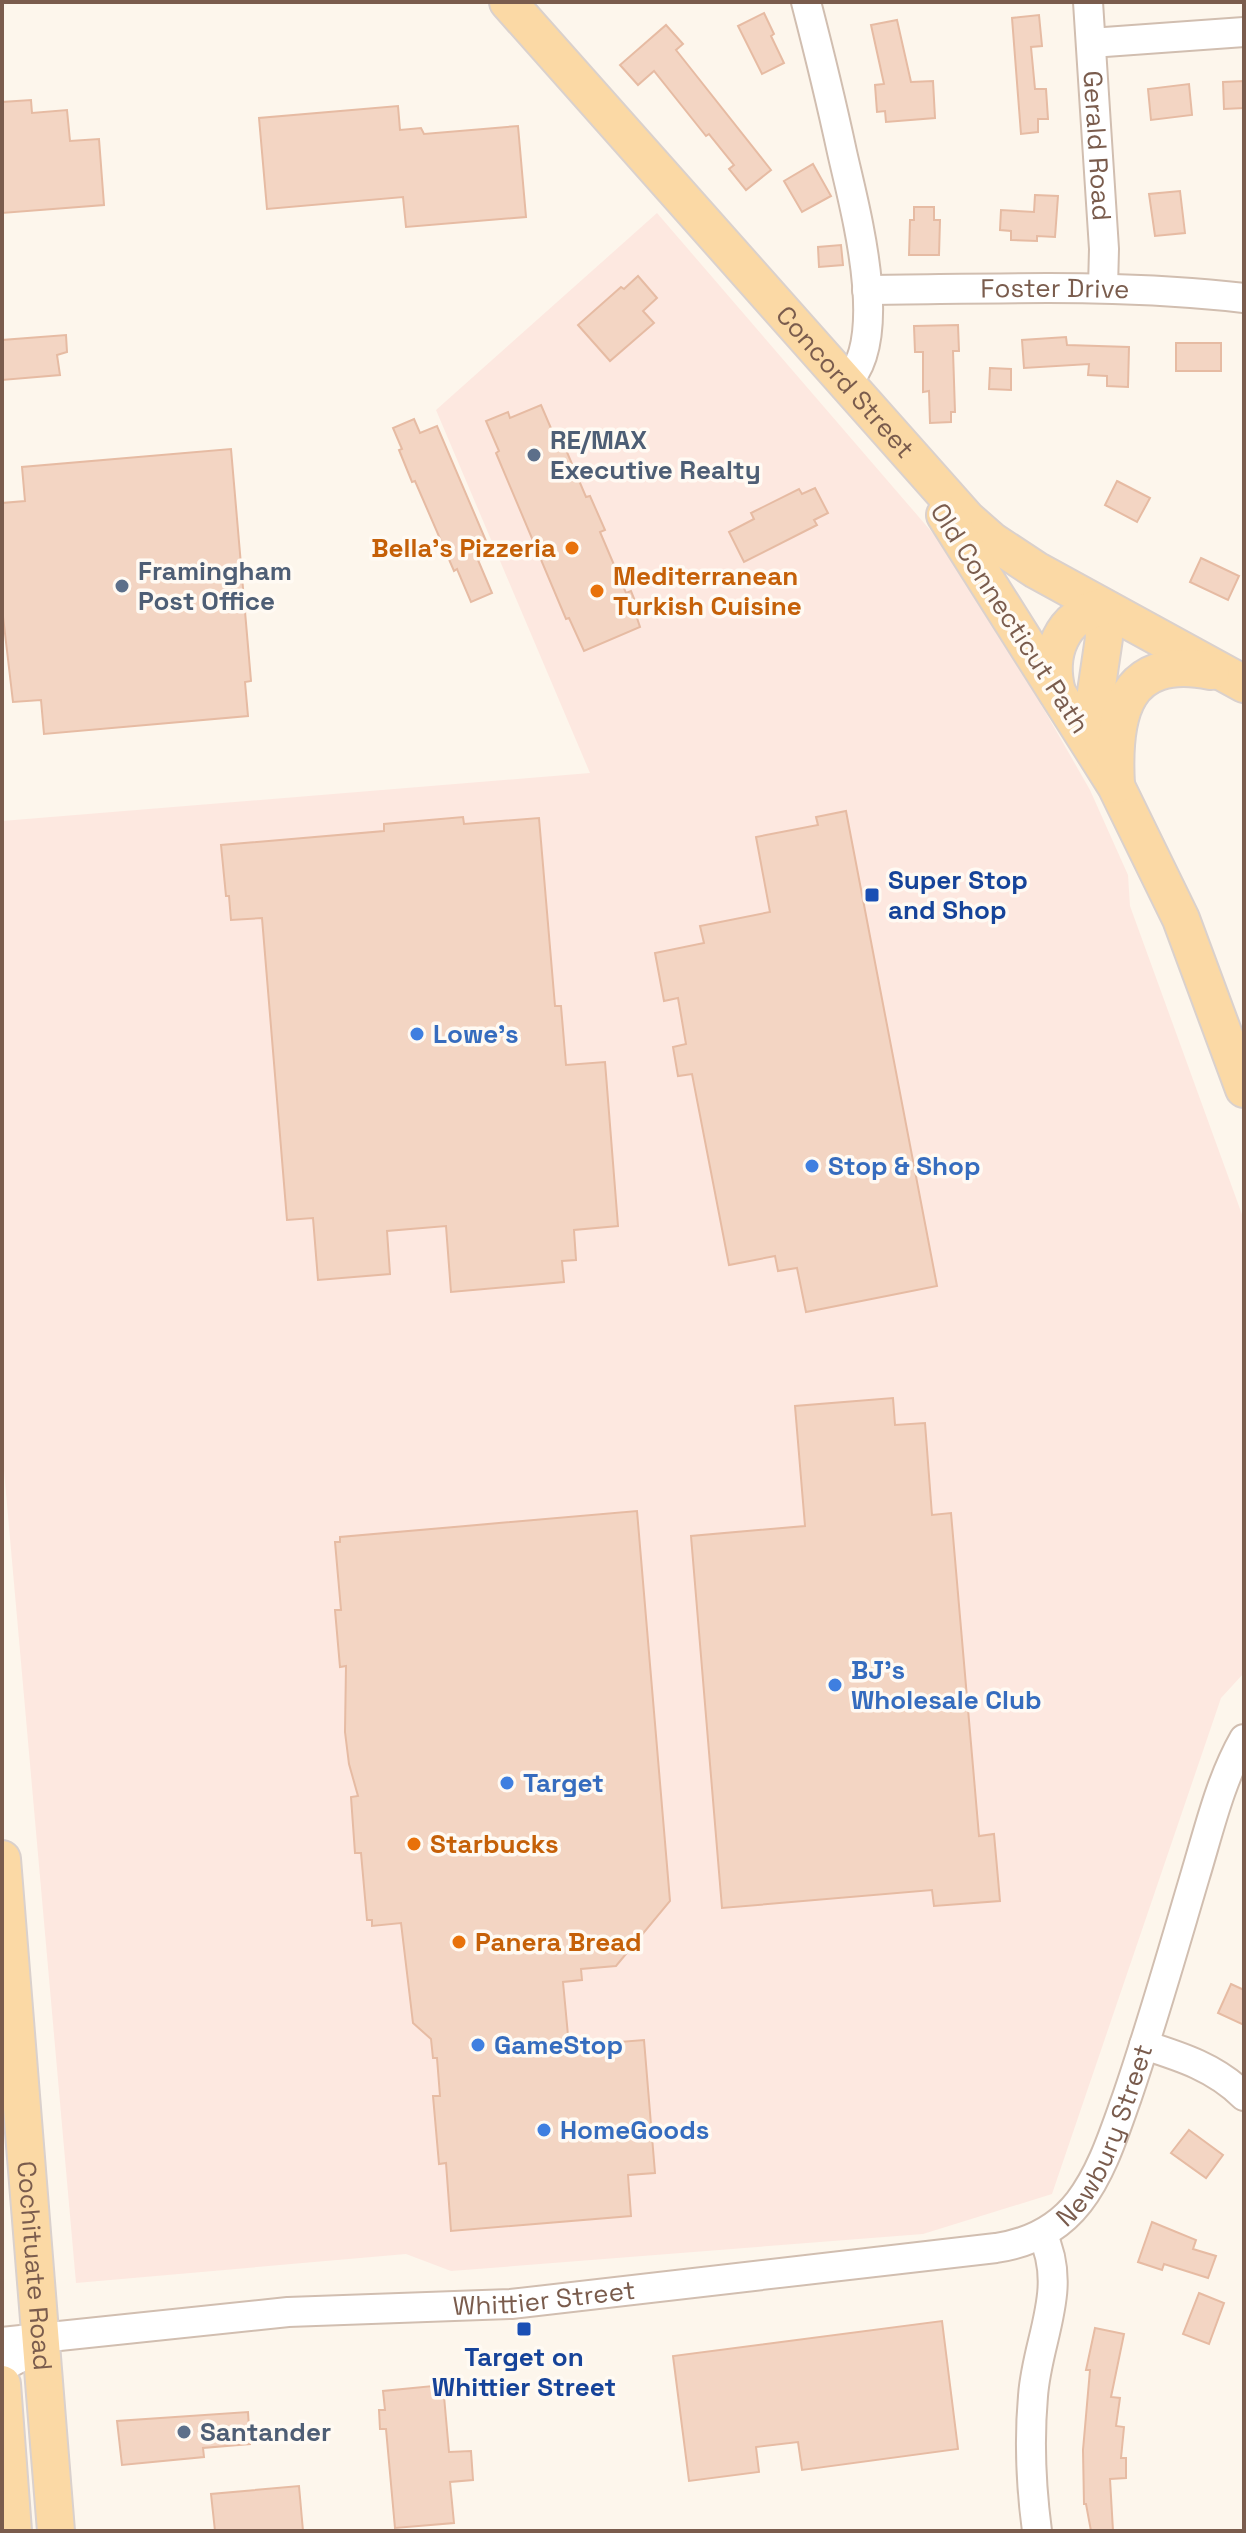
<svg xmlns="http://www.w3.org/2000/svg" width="1246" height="2533" viewBox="0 0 1246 2533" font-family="'Space Grotesk',sans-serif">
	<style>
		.commercial { fill: #fde8e0 }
		.building { fill: #f3d5c3; stroke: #e6bba3; stroke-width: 2 }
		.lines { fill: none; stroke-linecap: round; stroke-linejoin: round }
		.minor-casing { stroke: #d1beb0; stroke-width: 32 }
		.major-casing { stroke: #dad1cd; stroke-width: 40 }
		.minor { stroke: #fff; stroke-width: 28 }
		.major { stroke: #fbd9a5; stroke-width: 36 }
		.service-dot { fill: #5c6f8a; stroke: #fffaf3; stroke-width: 3 }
		.food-dot { fill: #e8710a; stroke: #fffaf3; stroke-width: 3 }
		.transit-dot { fill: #1a4fb4; stroke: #fffaf3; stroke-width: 3 }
		.shop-dot { fill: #3f7fe0; stroke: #fffaf3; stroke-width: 3 }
		.labels { text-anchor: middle; stroke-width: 7; stroke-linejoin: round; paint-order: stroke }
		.street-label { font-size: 26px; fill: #7a5c4d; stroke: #fffaf3 }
		.service-label { font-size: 26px; font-weight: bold; fill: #4e5e75; stroke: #fffaf3; text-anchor: start }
		.food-label { font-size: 26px; font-weight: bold; fill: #c56008; stroke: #fffaf3; text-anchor: start }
		.transit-label { font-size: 26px; font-weight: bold; fill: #164399; stroke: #fffaf3; text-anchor: start }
		.shop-label { font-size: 26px; font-weight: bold; fill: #366cbe; stroke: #fffaf3; text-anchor: start }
	</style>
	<rect width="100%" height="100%" fill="#fdf6ec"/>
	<polygon class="commercial" points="657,213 949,552 1002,636 1090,790 1128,875 1130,906 1244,1220 1244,1673 1221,1698 1052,2194 923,2234 451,2271 406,2254 76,2283 2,1448 2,821 590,773 436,410"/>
	<g class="building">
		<polygon points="764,13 774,34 771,36 784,63 762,74 738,26"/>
		<polygon points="1039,15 1042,46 1031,47 1035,89 1046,89 1048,119 1038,119 1038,132 1021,134 1012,18"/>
		<polygon points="897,20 911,82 933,81 935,118 886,122 885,111 877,112 875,85 884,84 871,25"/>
		<polygon points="666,25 683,44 676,50 771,170 746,190 729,169 734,165 709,134 706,136 654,71 638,85 620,65"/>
		<polygon points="1244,81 1244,108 1224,109 1223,82"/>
		<polygon points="1189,84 1192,115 1151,120 1148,89"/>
		<polygon points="31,100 32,113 67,110 70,141 99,139 104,205 2,213 2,102"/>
		<polygon points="398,106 400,130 421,128 424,134 518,126 526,217 406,227 403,197 267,209 259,118"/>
		<polygon points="813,164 831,196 802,212 784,181"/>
		<polygon points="1180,191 1185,233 1155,236 1149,194"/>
		<polygon points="1035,195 1058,196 1055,237 1037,236 1037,241 1011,240 1011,231 1000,230 1001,210 1034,212"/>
		<polygon points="914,207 934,207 934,220 940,220 939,255 909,255 910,220 914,220"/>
		<polygon points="841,245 843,265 819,267 818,247"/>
		<polygon points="638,276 657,298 643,311 654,323 610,361 578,325 621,287 624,289"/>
		<polygon points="958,325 959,351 953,351 955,412 951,412 951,422 930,423 929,391 923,392 923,352 915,352 914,326"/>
		<polygon points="66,335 67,352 57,355 60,375 2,380 2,340"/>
		<polygon points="1066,337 1067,345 1129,347 1128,387 1107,386 1107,376 1088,375 1089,364 1024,368 1022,340"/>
		<rect x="1176" y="343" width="45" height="28"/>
		<polygon points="990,368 1011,369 1011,390 989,389"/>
		<polygon points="541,405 556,440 561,438 586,497 590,496 605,530 600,532 626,593 631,591 641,616 637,618 640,627 584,651 569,618 566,619 496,453 499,451 486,421 508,412 510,418"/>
		<polygon points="414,419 420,433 437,426 492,555 478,560 492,593 471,602 457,569 454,571 415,481 412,482 399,450 402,449 393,428"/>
		<polygon points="231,449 251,681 245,682 248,716 44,734 41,700 13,702 2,608 2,503 25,501 22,467"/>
		<polygon points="1117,481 1150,498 1137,522 1105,505"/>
		<polygon points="815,488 828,513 814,520 817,525 744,562 729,532 754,519 751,513 799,489 802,494"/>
		<polygon points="1201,558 1239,576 1228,600 1190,582"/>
		<polygon points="846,811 937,1286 806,1312 797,1268 778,1271 775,1256 729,1265 692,1074 678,1076 673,1047 686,1044 678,998 664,1001 655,953 704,943 700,926 770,912 756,837 818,825 816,817"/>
		<polygon points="463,817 464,824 539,818 555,1006 561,1006 566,1065 605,1062 618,1226 574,1230 576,1260 562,1261 564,1282 451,1292 446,1226 387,1231 390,1274 318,1280 313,1218 287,1220 262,918 231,920 229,896 226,896 221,845 384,831 384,824"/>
		<polygon points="893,1398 895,1425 925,1423 932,1515 951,1513 979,1836 994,1834 1000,1901 934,1906 932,1890 722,1908 691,1536 805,1526 795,1406"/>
		<polygon points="637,1511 670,1901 616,1966 581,1969 582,1980 563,1982 569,2046 644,2040 655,2173 628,2175 631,2216 451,2231 446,2163 439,2164 433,2096 440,2096 437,2058 433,2058 431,2039 413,2023 401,1923 372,1926 372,1920 367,1920 361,1853 355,1853 351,1797 358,1796 349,1764 345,1732 346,1666 340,1667 335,1610 341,1610 335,1542 340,1542 340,1537"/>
		<polygon points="1231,1984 1244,1990 1244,2025 1218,2013"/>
		<polygon points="1189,2130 1223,2155 1206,2178 1171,2153"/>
		<polygon points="1152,2222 1196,2240 1193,2249 1216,2256 1208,2278 1164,2264 1162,2270 1138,2262"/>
		<polygon points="1199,2293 1224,2303 1209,2344 1183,2334"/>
		<polygon points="942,2321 958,2449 802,2470 798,2442 756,2447 759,2472 689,2481 673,2356"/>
		<polygon points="1095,2328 1124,2334 1111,2397 1120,2398 1116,2426 1124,2427 1121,2458 1126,2458 1126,2478 1110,2479 1113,2531 1091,2531 1086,2504 1084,2504 1083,2450 1090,2370 1086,2370"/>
		<polygon points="443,2385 449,2452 471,2451 473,2480 450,2482 454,2523 395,2528 386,2429 380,2429 379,2410 385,2410 383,2391"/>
		<polygon points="248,2412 250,2444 203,2448 204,2457 122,2465 117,2421"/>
		<polygon points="299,2486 303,2531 215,2531 211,2494"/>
	</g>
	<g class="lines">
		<defs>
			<g id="minor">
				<path d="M806,2C819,52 831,101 842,152C854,206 892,340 846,383"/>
				<path id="s1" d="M1088,2L1104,249L1103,288"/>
				<polyline points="1091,43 1244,32"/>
				<path id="s2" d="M867,290C993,289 1119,283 1244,298"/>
				<path d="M1144,2045C1182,2057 1216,2068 1244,2096"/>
				<path id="s3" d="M2,2342L288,2312L511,2304L996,2248C1030,2243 1058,2229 1079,2202C1102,2172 1114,2133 1127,2097C1152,2024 1173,1950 1195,1876C1209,1830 1220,1781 1244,1739"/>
				<polyline points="2,2367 23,2356 42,2338"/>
				<path d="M1037,2531C1031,2486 1029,2441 1033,2396C1037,2339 1069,2289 1042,2234"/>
			</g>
			<g id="major">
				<path id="s4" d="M508,2L967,519L992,541L1036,570L1244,684"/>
				<polyline points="945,515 1116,786 1181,919 1244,1089"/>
				<polyline points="1102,607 1104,638 1095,699 1106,754"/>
				<path d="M1057,692C1047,654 1061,616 1102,607"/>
				<path d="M1116,785C1112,714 1124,654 1211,671"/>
				<path id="s5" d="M2,1859L56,2531"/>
				<polyline points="2,2384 13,2531"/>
			</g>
		</defs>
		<use href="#minor" class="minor-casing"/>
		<use href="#major" class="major-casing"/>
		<use href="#minor" class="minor"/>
		<use href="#major" class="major"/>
	</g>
	<g class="service-dot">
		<circle cx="534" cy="455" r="8"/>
		<circle cx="122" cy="586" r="8"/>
		<circle cx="184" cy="2432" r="8"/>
	</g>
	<g class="food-dot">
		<circle cx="572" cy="548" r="8"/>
		<circle cx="597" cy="591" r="8"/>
		<circle cx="414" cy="1844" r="8"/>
		<circle cx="459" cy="1942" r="8"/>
	</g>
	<g class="transit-dot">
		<rect x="864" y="887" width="16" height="16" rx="4"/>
		<rect x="516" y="2321" width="16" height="16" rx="4"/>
	</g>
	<g class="shop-dot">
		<circle cx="417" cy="1034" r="8"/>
		<circle cx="812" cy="1166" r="8"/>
		<circle cx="835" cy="1685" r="8"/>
		<circle cx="507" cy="1783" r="8"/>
		<circle cx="478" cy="2045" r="8"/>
		<circle cx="544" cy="2130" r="8"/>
	</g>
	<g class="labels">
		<g class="street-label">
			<text dy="9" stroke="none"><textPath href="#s1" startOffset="144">Gerald Road</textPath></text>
			<text dy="9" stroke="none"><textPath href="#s2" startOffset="188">Foster Drive</textPath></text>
			<text dy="9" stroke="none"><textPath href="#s4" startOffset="508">Concord Street</textPath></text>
			<text transform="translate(1010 618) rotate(57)" y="9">Old Connecticut Path</text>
			<text dy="9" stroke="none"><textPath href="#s3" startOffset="1168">Newbury Street</textPath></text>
			<text dy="9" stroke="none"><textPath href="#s5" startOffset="408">Cochituate Road</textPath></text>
			<text dy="9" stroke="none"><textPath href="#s3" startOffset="544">Whittier Street</textPath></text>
		</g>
		<g class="service-label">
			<text x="550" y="449">RE/MAX<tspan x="550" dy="30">Executive Realty</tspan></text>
			<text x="138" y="580">Framingham<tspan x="138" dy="30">Post Office</tspan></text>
			<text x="200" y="2441">Santander</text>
		</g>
		<g class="food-label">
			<text x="556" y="557" text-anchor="end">Bella's Pizzeria</text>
			<text x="613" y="585">Mediterranean<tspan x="613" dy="30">Turkish Cuisine</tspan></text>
			<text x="430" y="1853">Starbucks</text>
			<text x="475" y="1951">Panera Bread</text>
		</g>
		<g class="transit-label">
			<text x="888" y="889">Super Stop<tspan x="888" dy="30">and Shop</tspan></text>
			<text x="524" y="2366" text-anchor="middle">Target on<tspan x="524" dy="30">Whittier Street</tspan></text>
		</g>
		<g class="shop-label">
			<text x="433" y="1043">Lowe's</text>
			<text x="828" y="1175">Stop &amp; Shop</text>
			<text x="851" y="1679">BJ's<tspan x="851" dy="30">Wholesale Club</tspan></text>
			<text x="523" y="1792">Target</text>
			<text x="494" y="2054">GameStop</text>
			<text x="560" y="2139">HomeGoods</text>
		</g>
	</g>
	<rect width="1246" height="2533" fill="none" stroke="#7a5c4d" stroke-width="8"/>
</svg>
